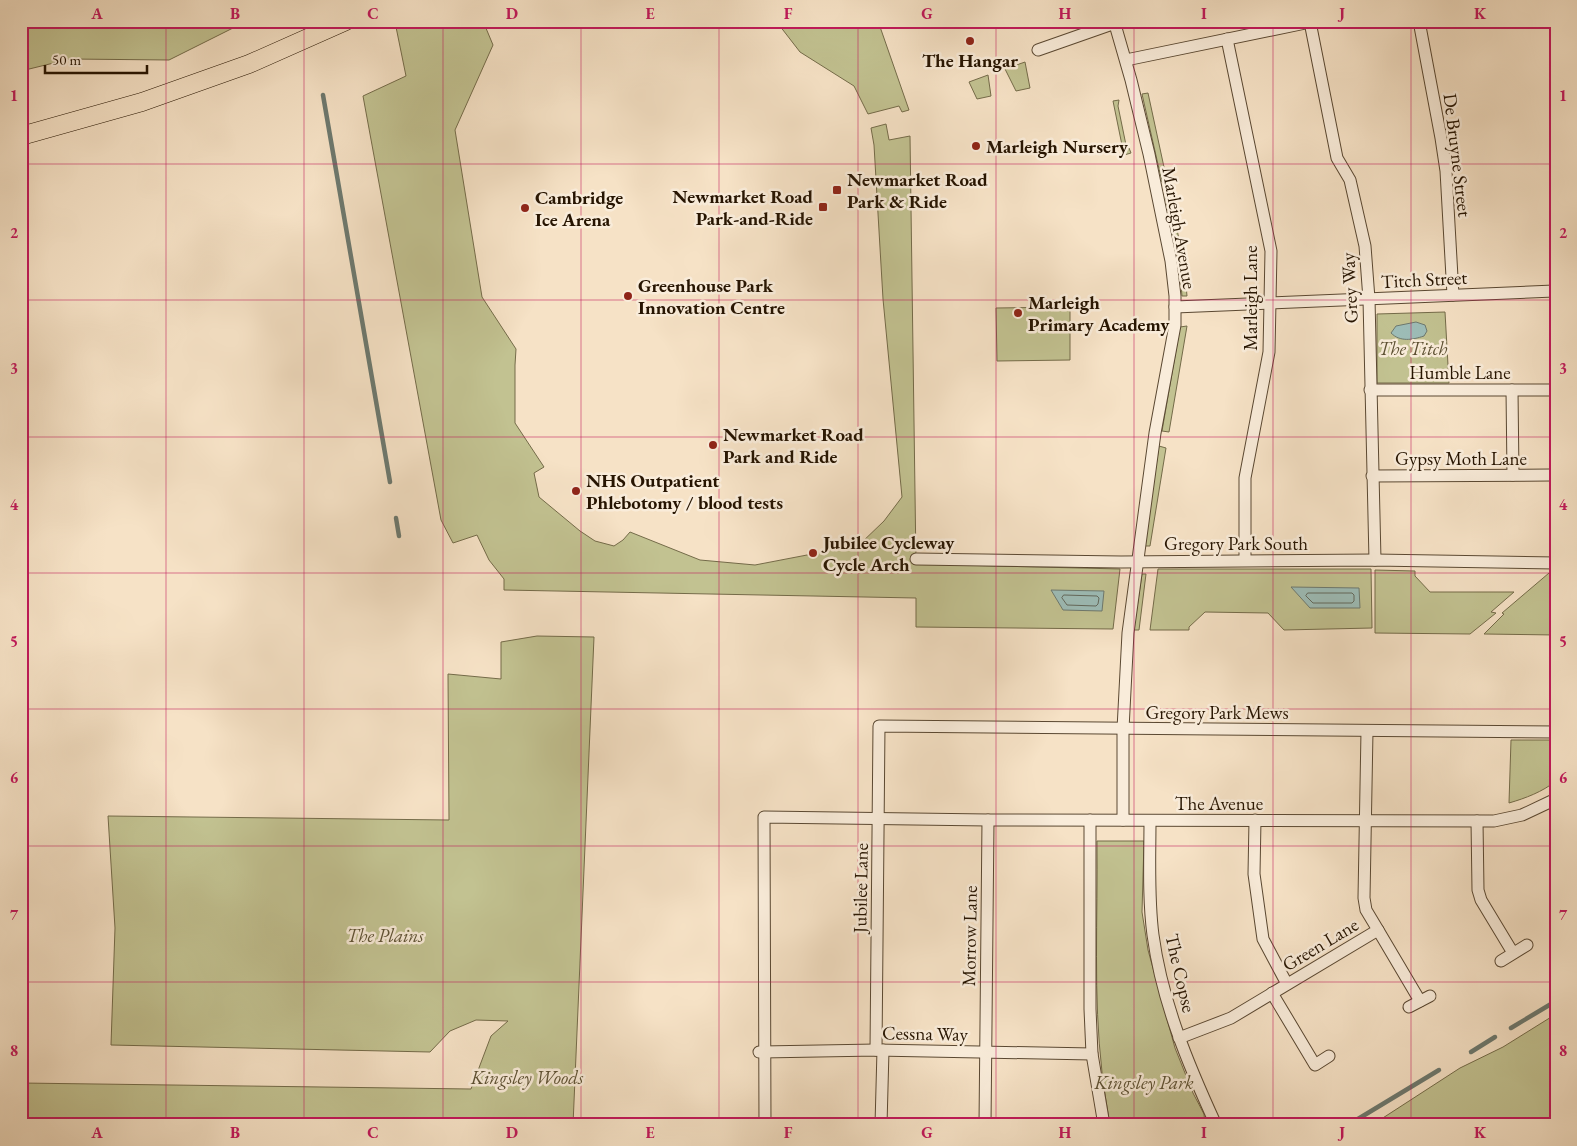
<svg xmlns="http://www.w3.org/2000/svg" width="1577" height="1146" viewBox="0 0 1577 1146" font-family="'EB Garamond',serif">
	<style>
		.green { fill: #c2c291; stroke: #746b49 }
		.water { fill: #9dbdb8; stroke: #6d796f }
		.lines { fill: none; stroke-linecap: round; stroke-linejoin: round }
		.shore { stroke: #62685c; stroke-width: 1 }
		.stream { stroke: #6d796f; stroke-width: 4.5 }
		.minor-casing { stroke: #5a4832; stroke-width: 13 }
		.primary-casing { stroke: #261401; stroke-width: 19 }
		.minor { stroke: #f9ecda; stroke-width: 11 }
		.primary { stroke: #f6e2c6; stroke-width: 18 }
		.grid { fill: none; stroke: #c2185b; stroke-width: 1; stroke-opacity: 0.55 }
		.poi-dot { fill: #8f2418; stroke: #f9ecda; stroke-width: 2 }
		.labels { text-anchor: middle; stroke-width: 5; stroke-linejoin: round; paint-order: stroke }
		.poi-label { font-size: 19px; font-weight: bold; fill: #261401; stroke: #f9ecda; text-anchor: start }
		.street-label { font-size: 19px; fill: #261401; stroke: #f9ecda }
		.park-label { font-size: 19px; font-style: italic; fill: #5d5133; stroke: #f9ecda }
		.neatline { fill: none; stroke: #c2185b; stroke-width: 2 }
		.grid-label { font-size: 16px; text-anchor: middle; font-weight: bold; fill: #c2185b }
	</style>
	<rect width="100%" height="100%" fill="#f6e2c6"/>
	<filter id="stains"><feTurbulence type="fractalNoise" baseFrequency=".004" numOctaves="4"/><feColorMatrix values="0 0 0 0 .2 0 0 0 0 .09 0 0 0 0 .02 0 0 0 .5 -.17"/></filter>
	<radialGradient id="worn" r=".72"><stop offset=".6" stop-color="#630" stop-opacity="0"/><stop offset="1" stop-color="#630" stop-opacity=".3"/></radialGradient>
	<g class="green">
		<polygon points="21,21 247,21 169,60 70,59 21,71"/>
		<polygon points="409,21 483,21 493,45 455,130 482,297 516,349 515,365 515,423 544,467 534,473 539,497 580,531 595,541 614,546 623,540 630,532 700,560 755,565 859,545 884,521 902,497 883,299 874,145 871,128 886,124 889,140 910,136 916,564 1120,569 1113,629 916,627 916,598 504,590 504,579 489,560 477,535 453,543 441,520 363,96 406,76 396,27"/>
		<polygon points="776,21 878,21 909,110 902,112 899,106 868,114 854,86 800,52"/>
		<polygon points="1025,62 1030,88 1016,91 1005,69"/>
		<polygon points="988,75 991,96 977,99 969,82"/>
		<polygon points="1148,93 1167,181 1162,182 1142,94"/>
		<polygon points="1119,100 1118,106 1126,145 1129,148 1131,153 1124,155 1113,101"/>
		<polygon points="1170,195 1184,264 1187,296 1182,296 1179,265 1165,196"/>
		<polygon points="1070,307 1070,360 997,361 996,308"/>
		<polygon points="1445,312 1449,383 1377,383 1377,314"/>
		<polygon points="1187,326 1169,432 1162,431 1180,327"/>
		<polygon points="1159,446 1166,448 1150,546 1144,546"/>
		<polygon points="1158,569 1371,569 1372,628 1284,630 1268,613 1205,612 1189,627 1189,630 1150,630"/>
		<polygon points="1375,570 1415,571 1415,576 1430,592 1514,592 1491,612 1496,613 1470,634 1375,633"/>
		<polygon points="1549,573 1556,573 1556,635 1484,634 1504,614 1502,613"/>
		<polygon points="1142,574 1146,574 1139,630 1129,630 1135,621"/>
		<polygon points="537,636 594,637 573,1125 21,1125 21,1083 471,1089 491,1036 508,1021 476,1020 450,1031 430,1052 111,1045 115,928 108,816 449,820 448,674 501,679 501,642"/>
		<path d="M1511,740H1556V781C1542,792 1526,798 1509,803Z"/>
		<path d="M1097,841H1144L1142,912L1148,950L1175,1048L1193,1093L1204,1114L1205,1125H1110C1107,1107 1104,1089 1102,1072C1093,995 1098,918 1097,841Z"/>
		<polygon points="1556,1014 1556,1116 1543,1125 1372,1125 1460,1068 1503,1047"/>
	</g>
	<g class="water">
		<path d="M1416,322L1425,325L1427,331L1424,336C1412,340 1400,342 1391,333L1396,326Z"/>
		<polygon points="1291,587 1359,588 1360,608 1310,608"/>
		<polygon points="1051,590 1104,591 1102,611 1063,610"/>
	</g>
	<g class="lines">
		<g class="shore">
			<polygon points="1308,593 1352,593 1354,595 1354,601 1352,603 1313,603 1306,596"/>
			<polygon points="1064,595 1097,596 1099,598 1098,604 1096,606 1067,605 1062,598"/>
		</g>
		<g class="stream">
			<polyline points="323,95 390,482"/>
			<polyline points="396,518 399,536"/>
			<polyline points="1511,1028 1556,1001"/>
			<polyline points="1471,1052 1495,1037"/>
			<polyline points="1348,1125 1439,1070"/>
		</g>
		<defs>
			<g id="minor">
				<polyline points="1114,21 1131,80 1149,154 1171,261 1175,296 1175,325 1155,433 1128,633 1123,729 1123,820"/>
				<polyline points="1419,21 1441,138 1446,171 1453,295"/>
				<polyline points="1310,22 1337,158 1350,180 1365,246 1369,299 1375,560"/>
				<polyline points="1227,39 1271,251 1269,352 1245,478 1245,560"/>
				<polyline points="1038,50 1115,23"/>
				<polyline points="1126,60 1315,21"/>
				<polyline points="1175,307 1554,291"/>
				<polyline points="1370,390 1549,390"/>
				<polyline points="1512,390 1513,475"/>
				<polyline points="1372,476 1550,475"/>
				<polyline points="916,559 1121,562 1375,560 1556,563"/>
				<polyline points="1090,820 1090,1009 1092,1054 1104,1125"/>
				<polyline points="1255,820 1254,874 1263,939 1287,984"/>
				<path d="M1150,821C1150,858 1148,897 1153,935C1162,1002 1188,1064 1216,1125"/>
				<polyline points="1477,821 1478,890 1481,900 1513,953"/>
				<polyline points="1378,930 1420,1001"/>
				<polyline points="1501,961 1527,945"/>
				<polyline points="1272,993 1315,1065 1329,1056"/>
				<polyline points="1409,1007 1430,996"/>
				<polyline points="1179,1038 1231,1018 1378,930 1366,910 1364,898 1367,731"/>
				<polyline points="876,1050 879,726 1556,732"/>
				<polyline points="759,1052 876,1050 1092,1054"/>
				<polyline points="765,1125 764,817 988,820 1494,821 1522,815 1556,799"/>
				<polyline points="881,1125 883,1050"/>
				<polyline points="985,1125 988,820"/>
			</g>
			<polyline id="primary" points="21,136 142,102 249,64 346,21"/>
		</defs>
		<use href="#minor" class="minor-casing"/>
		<use href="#primary" class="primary-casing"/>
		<use href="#minor" class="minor"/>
		<use href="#primary" class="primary"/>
	</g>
	<path class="grid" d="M166,21V1125M304,21V1125M443,21V1125M581,21V1125M719,21V1125M858,21V1125M996,21V1125M1134,21V1125M1273,21V1125M1411,21V1125M21,164H1556M21,300H1556M21,437H1556M21,573H1556M21,709H1556M21,846H1556M21,982H1556"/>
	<g class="poi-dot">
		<circle cx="970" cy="41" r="5"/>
		<circle cx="976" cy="146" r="5"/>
		<rect x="832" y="185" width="10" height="10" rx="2.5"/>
		<rect x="818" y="202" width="10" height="10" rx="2.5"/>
		<circle cx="525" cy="208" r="5"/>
		<circle cx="628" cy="296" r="5"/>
		<circle cx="1018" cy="313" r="5"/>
		<circle cx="713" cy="445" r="5"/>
		<circle cx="576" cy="491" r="5"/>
		<circle cx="813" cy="553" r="5"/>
	</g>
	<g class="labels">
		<g class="poi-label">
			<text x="970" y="67" text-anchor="middle">The Hangar</text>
			<text x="986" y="153">Marleigh Nursery</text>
			<text x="847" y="186">Newmarket Road<tspan x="847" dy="22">Park &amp; Ride</tspan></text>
			<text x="813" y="203" text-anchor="end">Newmarket Road<tspan x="813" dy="22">Park-and-Ride</tspan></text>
			<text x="535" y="204">Cambridge<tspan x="535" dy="22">Ice Arena</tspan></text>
			<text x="638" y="292">Greenhouse Park<tspan x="638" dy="22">Innovation Centre</tspan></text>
			<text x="1028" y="309">Marleigh<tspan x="1028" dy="22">Primary Academy</tspan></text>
			<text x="723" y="441">Newmarket Road<tspan x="723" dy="22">Park and Ride</tspan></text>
			<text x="586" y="487">NHS Outpatient<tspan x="586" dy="22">Phlebotomy / blood tests</tspan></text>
			<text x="823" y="549">Jubilee Cycleway<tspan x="823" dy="22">Cycle Arch</tspan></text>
		</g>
		<g class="street-label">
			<text transform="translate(1458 155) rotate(83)" y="7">De Bruyne Street</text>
			<text transform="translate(1180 228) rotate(80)" y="7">Marleigh Avenue</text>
			<text transform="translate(1424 279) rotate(-3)" y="7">Titch Street</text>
			<text transform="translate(1349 288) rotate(-93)" y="7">Grey Way</text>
			<text transform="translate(1250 298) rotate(-90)" y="7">Marleigh Lane</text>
			<text x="1460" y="379">Humble Lane</text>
			<text x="1461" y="465">Gypsy Moth Lane</text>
			<text x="1236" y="550">Gregory Park South</text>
			<text x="1217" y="719">Gregory Park Mews</text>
			<text x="1219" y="810">The Avenue</text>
			<text transform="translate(860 888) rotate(-89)" y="7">Jubilee Lane</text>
			<text transform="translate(969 936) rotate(-89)" y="7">Morrow Lane</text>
			<text transform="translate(1320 944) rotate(-31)" y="7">Green Lane</text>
			<text transform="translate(1181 973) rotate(77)" y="7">The Copse</text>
			<text transform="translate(925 1033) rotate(1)" y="7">Cessna Way</text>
		</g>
		<g class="park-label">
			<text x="1413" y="355">The Titch</text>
			<text x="385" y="942">The Plains</text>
			<text x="527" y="1084">Kingsley Woods</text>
			<text x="1144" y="1089">Kingsley Park</text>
		</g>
	</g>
	<rect width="1577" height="1146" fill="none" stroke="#f6e2c6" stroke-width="55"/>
	<path d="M45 65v8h102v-8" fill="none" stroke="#261401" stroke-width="2.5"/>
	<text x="52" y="65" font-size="15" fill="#261401" stroke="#f9ecda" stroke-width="4" paint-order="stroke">50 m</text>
	<rect x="28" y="28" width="1522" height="1090" class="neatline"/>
	<g class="grid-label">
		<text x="97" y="19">A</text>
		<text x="235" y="19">B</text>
		<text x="373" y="19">C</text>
		<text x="512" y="19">D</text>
		<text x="650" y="19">E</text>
		<text x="788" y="19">F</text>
		<text x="927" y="19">G</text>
		<text x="1065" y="19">H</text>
		<text x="1204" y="19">I</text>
		<text x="1342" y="19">J</text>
		<text x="1480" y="19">K</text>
		<text x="14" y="101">1</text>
		<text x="1563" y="101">1</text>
		<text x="14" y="238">2</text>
		<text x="1563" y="238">2</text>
		<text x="14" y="374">3</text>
		<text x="1563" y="374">3</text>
		<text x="14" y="510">4</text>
		<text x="1563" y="510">4</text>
		<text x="14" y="647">5</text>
		<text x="1563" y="647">5</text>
		<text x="14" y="783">6</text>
		<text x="1563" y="783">6</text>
		<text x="14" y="920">7</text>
		<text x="1563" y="920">7</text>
		<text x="14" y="1056">8</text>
		<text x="1563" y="1056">8</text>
		<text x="97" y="1138">A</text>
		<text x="235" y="1138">B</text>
		<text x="373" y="1138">C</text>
		<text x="512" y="1138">D</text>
		<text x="650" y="1138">E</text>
		<text x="788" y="1138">F</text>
		<text x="927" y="1138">G</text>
		<text x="1065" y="1138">H</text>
		<text x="1204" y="1138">I</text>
		<text x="1342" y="1138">J</text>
		<text x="1480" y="1138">K</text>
	</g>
	<rect width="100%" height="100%" filter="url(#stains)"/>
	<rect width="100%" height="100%" fill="url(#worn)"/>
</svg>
